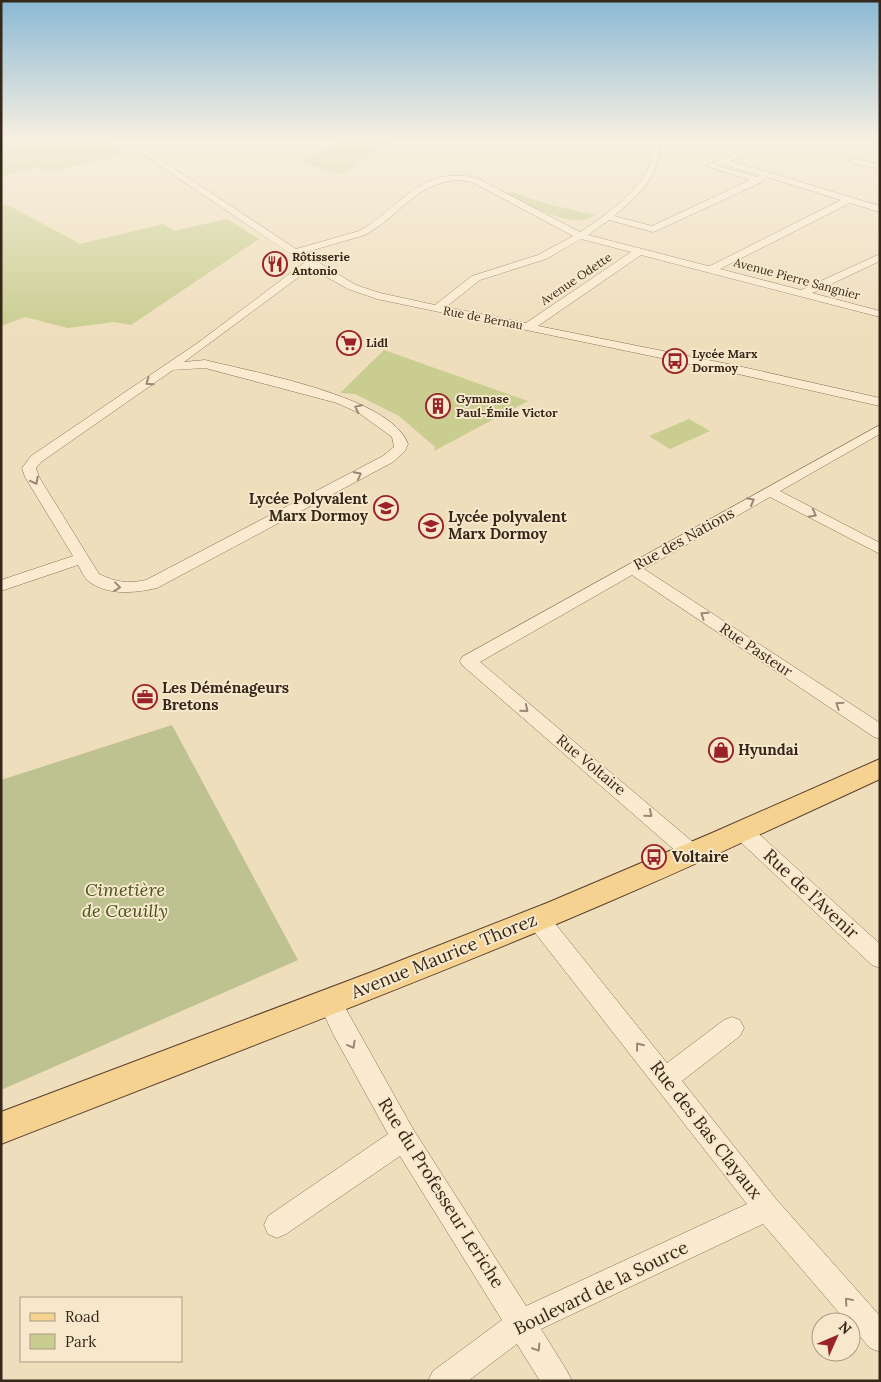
<svg xmlns="http://www.w3.org/2000/svg" width="881" height="1382" viewBox="0 0 881 1382" font-family="Lora,serif">
	<style>
		.green { fill: #c9cd90 }
		.cemetery { fill: #bec190 }
		.lines { fill: none; stroke-linecap: round; stroke-linejoin: round }
		.minor-casing { stroke: #886e55; stroke-width: 1 }
		.major-casing { stroke: #553c2a; stroke-width: 2 }
		.minor { fill: #faebd0; fill-rule: evenodd }
		.major { fill: #f6d291; fill-rule: evenodd }
		.oneway { stroke: #988976 }
		.labels { text-anchor: middle; stroke-width: 4; stroke-linejoin: round; paint-order: stroke }
		.far-poi-label { font-size: 12px; font-weight: bold; fill: #36271b; stroke: #f7e8cc; text-anchor: start }
		.far-street-label { font-size: 12px; fill: #36271b; stroke: #f7e8cc }
		.poi-label { font-size: 15px; font-weight: bold; fill: #36271b; stroke: #f7e8cc; text-anchor: start }
		.street-label { font-size: 15px; fill: #36271b; stroke: #f7e8cc }
		.near-park-label { font-size: 18px; font-style: italic; fill: #495320; stroke: #f7e8cc }
		.near-street-label { font-size: 18px; fill: #36271b; stroke: #f7e8cc }
	</style>
	<rect width="100%" height="100%" fill="#efdebc"/>
	<g class="green">
		<polygon points="5,140 107,140 128,154 48,172 37,167 1,176 1,141"/>
		<polygon points="343,140 394,140 342,175 298,161 317,154"/>
		<path d="M512,192L547,204L595,215C575,232 525,203 505,193Z"/>
		<polygon points="1,204 10,206 80,244 163,224 174,231 227,219 259,239 131,325 114,322 68,328 25,317 1,326"/>
		<polygon points="384,350 528,401 434,451 435,447 399,416 355,394 340,393"/>
		<polygon points="689,419 710,431 670,449 649,436"/>
	</g>
	<polygon class="cemetery" points="172,725 298,960 1,1090 1,780"/>
	<g class="lines">
		<defs>
			<g id="minor">
				<path d="M122,140H131L296,249L359,231C402,207 419,165 477,178L580,232C605,216 638,193 650,164C652,156 651,148 651,140H659C662,175 639,195 614,216L652,226L750,180L706,166L763,140H773L772,142L730,161L880,206V212L850,203L720,269L801,290L880,254V261L812,293L880,311V317L641,255L538,326L738,366L880,398V406L738,374L377,299L348,289L311,268L184,362L205,360C251,372 391,396 408,444L405,451L393,462L157,588C135,593 108,596 88,581C84,577 81,570 78,565L1,591V580L73,556L25,477L22,468L31,456L199,342L304,263ZM722,164L760,175L757,177L718,166ZM767,177L841,200L712,265L708,266L588,235L609,220L653,232L656,231L762,182ZM458,180L472,182L573,236L538,255L472,276L435,305L380,293L356,285L303,253L365,235C400,216 415,183 458,180ZM581,239L631,252L526,323L446,307L480,280L546,259ZM205,368L337,403L359,413L392,437L394,447L383,456L146,580C128,584 115,582 99,574L39,477L36,468L41,462L173,370Z"/>
				<polygon points="849,158 880,164 880,169 849,162"/>
				<polygon points="880,425 880,434 780,491 880,543 880,554 770,497 644,569 880,723 880,739 874,737 632,575 480,662 700,848 703,854 700,860 693,862 686,860 462,665 460,661 462,657"/>
				<polygon points="742,823 749,825 880,944 880,968 872,965 735,837 732,831 735,825"/>
				<polygon points="537,909 545,911 667,1063 724,1020 732,1017 740,1020 744,1028 740,1036 682,1081 776,1199 880,1316 880,1352 870,1348 851,1326 851,1322 847,1322 763,1224 541,1329 567,1371 572,1381 540,1381 517,1344 468,1381 428,1381 433,1371 502,1320 400,1156 286,1234 277,1238 268,1234 264,1225 268,1216 388,1134 333,1034 318,1001 321,993 329,990 337,993 413,1129 526,1306 747,1204 529,925 526,918 529,911"/>
			</g>
			<path id="major" d="M880,759V779C776,827 672,876 566,920C379,998 190,1070 1,1144V1112L369,973L547,903L712,833Z"/>
		</defs>
		<use href="#minor" class="minor-casing"/>
		<use href="#major" class="major-casing"/>
		<use href="#minor" class="minor"/>
		<use href="#major" class="major"/>
	</g>
	<defs><path id="oneway-chevron" d="M-2-3.5L2.5 0L-2 3.5" fill="none" stroke-width="1.6" stroke-linecap="round" stroke-linejoin="round" transform="scale(1.25)"/></defs>
	<g class="oneway">
		<use href="#oneway-chevron" transform="translate(149 382) rotate(146)"/>
		<use href="#oneway-chevron" transform="translate(358 408) rotate(-154)"/>
		<use href="#oneway-chevron" transform="translate(358 475) rotate(-28)"/>
		<use href="#oneway-chevron" transform="translate(35 481) rotate(62)"/>
		<use href="#oneway-chevron" transform="translate(751 501) rotate(-29)"/>
		<use href="#oneway-chevron" transform="translate(813 514) rotate(28)"/>
		<use href="#oneway-chevron" transform="translate(117 587) rotate(7)"/>
		<use href="#oneway-chevron" transform="translate(704 615) rotate(-146)"/>
		<use href="#oneway-chevron" transform="translate(839 705) rotate(-146)"/>
		<use href="#oneway-chevron" transform="translate(525 709) rotate(40)"/>
		<use href="#oneway-chevron" transform="translate(649 814) rotate(40)"/>
		<use href="#oneway-chevron" transform="translate(352 1045) rotate(61)"/>
		<use href="#oneway-chevron" transform="translate(639 1046) rotate(-128)"/>
		<use href="#oneway-chevron" transform="translate(848 1301) rotate(-131)"/>
		<use href="#oneway-chevron" transform="translate(537 1348) rotate(58)"/>
	</g>
	<linearGradient id="sky" x2="0" y2="1"><stop stop-color="#8bb9d4"/><stop offset="0.42" stop-color="#f8f0e1"/><stop offset="1" stop-color="#f8f0e1" stop-opacity="0"/></linearGradient>
	<rect width="881" height="333" fill="url(#sky)"/>
	<defs>
		<symbol id="restaurant-ring" viewBox="-11 -11 22 22"><circle r="9.5" fill="#f7e8cc" stroke="#992329" stroke-width="1.5"/><path d="M-5-6h1v4h1v-4h1v4h1v-4h1v5L-1.5 .5V6h-2V.5L-5-1ZM5-6V6H3V1.5H1.5Q1.5-4 5-6Z" fill="#992329"/></symbol>
		<symbol id="supermarket-ring" viewBox="-11 -11 22 22"><circle r="9.5" fill="#f7e8cc" stroke="#992329" stroke-width="1.5"/><path d="M-6-5.5h2.5l.6 2H6L4.5 2H-2.5L-4.4-4H-6ZM-1.5 3.2a1.3 1.3 0 1 0 .1 0ZM3 3.2a1.3 1.3 0 1 0 .1 0Z" fill="#992329"/></symbol>
		<symbol id="bus-ring" viewBox="-11 -11 22 22"><circle r="9.5" fill="#f7e8cc" stroke="#992329" stroke-width="1.5"/><path d="M-5-6H5V4H4V6H2V4H-2V6H-4V4H-5ZM-3.5-4V0h7V-4ZM-3.5 1.2v1.5H-2V1.2ZM2 1.2v1.5H3.5V1.2Z" fill="#992329"/></symbol>
		<symbol id="building-ring" viewBox="-11 -11 22 22"><circle r="9.5" fill="#f7e8cc" stroke="#992329" stroke-width="1.5"/><path d="M-4-6H4V6H1V3H-1V6H-4ZM-2.5-4.3h1.7v1.8h-1.7ZM.8-4.3h1.7v1.8H.8ZM-2.5-1h1.7V.8h-1.7ZM.8-1h1.7V.8H.8Z" fill="#992329"/></symbol>
		<symbol id="school-ring" viewBox="-11 -11 22 22"><circle r="9.5" fill="#f7e8cc" stroke="#992329" stroke-width="1.5"/><path d="M0-5L7-2L0 1L-7-2ZM-4 1L0 2.5L4 1V4Q0 6-4 4Z" fill="#992329"/></symbol>
		<symbol id="office-ring" viewBox="-11 -11 22 22"><circle r="9.5" fill="#f7e8cc" stroke="#992329" stroke-width="1.5"/><path d="M-6-3h4V-5.5h4V-3h4V5H-6ZM-1-4.5V-3h2v-1.5ZM-6 0V1H6V0Z" fill="#992329"/></symbol>
		<symbol id="shop-ring" viewBox="-11 -11 22 22"><circle r="9.5" fill="#f7e8cc" stroke="#992329" stroke-width="1.5"/><path d="M-5-2.5h2.3a2.7 3.5 0 0 1 5.4 0H5L5.5 6h-11ZM-1.5-2.5h3a1.5 2.3 0 0 0-3 0Z" fill="#992329"/></symbol>
	</defs>
	<g fill-rule="evenodd">
		<use href="#restaurant-ring" x="261" y="250" width="28" height="28"/>
		<use href="#supermarket-ring" x="335" y="329" width="28" height="28"/>
		<use href="#bus-ring" x="661" y="347" width="28" height="28"/>
		<use href="#building-ring" x="424" y="392" width="28" height="28"/>
		<use href="#school-ring" x="372" y="494" width="28" height="28"/>
		<use href="#school-ring" x="417" y="512" width="28" height="28"/>
		<use href="#office-ring" x="131" y="683" width="28" height="28"/>
		<use href="#shop-ring" x="707" y="736" width="28" height="28"/>
		<use href="#bus-ring" x="640" y="843" width="28" height="28"/>
	</g>
	<g class="labels">
		<g class="far-poi-label">
			<text x="292" y="261">Rôtisserie<tspan x="292" dy="14">Antonio</tspan></text>
			<text x="366" y="347">Lidl</text>
			<text x="692" y="358">Lycée Marx<tspan x="692" dy="14">Dormoy</tspan></text>
			<text x="456" y="403">Gymnase<tspan x="456" dy="14">Paul-Émile Victor</tspan></text>
		</g>
		<g class="far-street-label">
			<text transform="translate(576 279) rotate(-34)" y="4">Avenue Odette</text>
			<text transform="translate(797 279) rotate(15)" y="4">Avenue Pierre Sangnier</text>
			<text transform="translate(483 318) rotate(11)" y="4">Rue de Bernau</text>
		</g>
		<g class="poi-label">
			<text x="368" y="504" text-anchor="end">Lycée Polyvalent<tspan x="368" dy="17">Marx Dormoy</tspan></text>
			<text x="448" y="522">Lycée polyvalent<tspan x="448" dy="17">Marx Dormoy</tspan></text>
			<text x="162" y="693">Les Déménageurs<tspan x="162" dy="17">Bretons</tspan></text>
			<text x="738" y="755">Hyundai</text>
			<text x="672" y="862">Voltaire</text>
		</g>
		<g class="street-label">
			<text transform="translate(684 539) rotate(-29)" y="5">Rue des Nations</text>
			<text transform="translate(756 650) rotate(34)" y="5">Rue Pasteur</text>
			<text transform="translate(591 765) rotate(40)" y="5">Rue Voltaire</text>
		</g>
		<g class="near-park-label">
			<text x="125" y="896">Cimetière<tspan x="125" dy="21">de Cœuilly</tspan></text>
		</g>
		<g class="near-street-label">
			<text transform="translate(811 894) rotate(43)" y="6">Rue de l’Avenir</text>
			<text transform="translate(444 956) rotate(-22)" y="6">Avenue Maurice Thorez</text>
			<text transform="translate(706 1130) rotate(52)" y="6">Rue des Bas Clayaux</text>
			<text transform="translate(441 1193) rotate(58)" y="6">Rue du Professeur Leriche</text>
			<text transform="translate(601 1288) rotate(-26)" y="6">Boulevard de la Source</text>
		</g>
	</g>
	<rect width="881" height="1382" fill="none" stroke="#36271b" stroke-width="5"/>
	<rect x="20" y="1297" width="162" height="65" fill="#f7e8cc" stroke="#aa9b85"/>
	<rect x="30" y="1313" width="25" height="8" fill="#f6d291" stroke="#aa9b85"/>
	<text x="65" y="1322" font-size="15" fill="#36271b">Road</text>
	<rect x="30" y="1334" width="25" height="15" fill="#c9cd90" stroke="#aa9b85"/>
	<text x="65" y="1347" font-size="15" fill="#36271b">Park</text>
	<g transform="translate(836 1337) rotate(45)"><circle r="24" fill="#f7e8cc" stroke="#aa9b85"/>
	<path d="M0-4L9 19L0 12L-9 19Z" fill="#992329"/>
	<text y="-8" font-size="14" font-weight="bold" text-anchor="middle" fill="#36271b">N</text>
	</g>
</svg>
